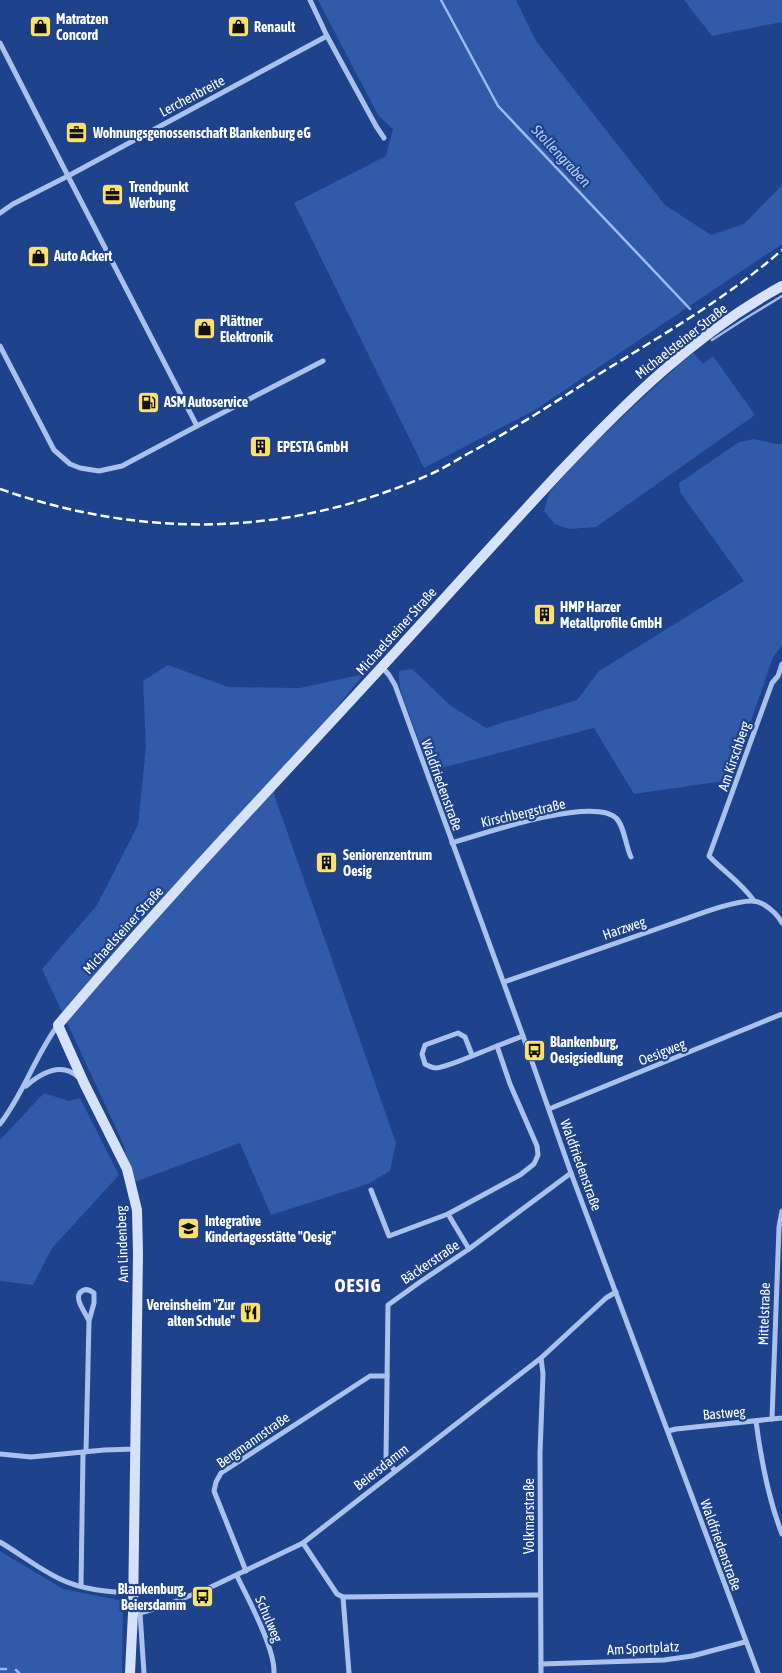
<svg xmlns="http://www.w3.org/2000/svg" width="782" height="1673" viewBox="0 0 782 1673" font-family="'Asap Condensed',sans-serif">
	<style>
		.green { fill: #315aa9 }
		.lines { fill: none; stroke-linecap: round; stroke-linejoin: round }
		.stream { stroke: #9dbaee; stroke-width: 2.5 }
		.street { stroke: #aac1ec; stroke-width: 5 }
		.secondary { stroke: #d6e2f9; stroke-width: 10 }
		.rail { stroke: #fff; stroke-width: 2.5; stroke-dasharray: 9 4; stroke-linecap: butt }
		.labels { text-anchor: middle; stroke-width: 4.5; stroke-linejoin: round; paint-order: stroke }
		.poi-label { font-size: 14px; font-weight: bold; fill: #fff; stroke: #1e428b; text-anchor: start }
		.street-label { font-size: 14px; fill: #fff; stroke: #1e428b }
		.water-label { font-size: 15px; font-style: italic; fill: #b6cbf3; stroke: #1e428b }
		.district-label { font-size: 19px; font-weight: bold; letter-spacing: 1px; fill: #fff; stroke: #1e428b }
	</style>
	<rect width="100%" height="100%" fill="#1e428b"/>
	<g class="green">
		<polygon points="318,0 516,0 536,41 665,205 711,235 744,224 782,185 782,244 535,410 424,468 294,203 386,156 393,129 378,115"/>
		<polygon points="684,0 782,0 782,22 712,36"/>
		<polygon points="693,352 703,364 713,356 755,415 596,527 569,529 555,524 544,511 549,493 581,456 637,403"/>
		<polygon points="754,439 776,444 782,444 782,645 773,657 731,780 634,794 594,728 430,771 401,692 399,681 399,671 412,669 450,705 486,728 577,700 599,671 744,581 680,492 679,483 739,442"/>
		<polygon points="168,665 228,687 300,688 364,674 277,781 274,794 396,1143 390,1171 368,1184 271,1215 240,1143 135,1182 122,1141 42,969 97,905 138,825 146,746 143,681"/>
		<polygon points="44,1093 69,1101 80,1098 119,1175 52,1248 33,1285 0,1281 0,1140"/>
		<polygon points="0,1551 63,1589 123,1601 122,1673 0,1673"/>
	</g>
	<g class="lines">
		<g class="stream">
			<polyline points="441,0 498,106 690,309"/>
			<polyline points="699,320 703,326"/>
			<polyline points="712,340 746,318 782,296"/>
			<polyline points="0,1669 6,1669"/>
			<polyline points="16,1670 19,1673"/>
		</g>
		<g class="street">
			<polyline points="327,36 376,126 384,138"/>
			<polyline points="0,43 68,176 327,36 310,0"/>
			<polyline points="0,213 13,204 68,176 197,426 122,466 99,471 80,468 70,464 54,450 0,346"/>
			<polyline points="197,426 323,361"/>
			<polyline points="382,667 389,675 395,685 523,1036 571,1173 758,1673"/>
			<path d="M452,843C481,834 593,796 616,818C624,825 626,847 631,857"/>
			<path d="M754,901C742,883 724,872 709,856L772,683L778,676L782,664"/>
			<path d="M504,982C559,963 615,944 671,924C692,917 731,901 752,901C763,901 777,913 782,923"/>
			<path d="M472,1055L465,1037L458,1033L425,1045L422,1054L425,1064C429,1066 432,1068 436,1068C449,1067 483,1051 497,1046"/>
			<path d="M26,1086C40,1074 61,1061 78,1077"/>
			<polyline points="549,1109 782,1014"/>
			<path d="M0,1124C24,1093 35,1056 58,1025"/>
			<polyline points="371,1190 389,1236 448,1214 469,1249"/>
			<polyline points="448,1214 520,1175 534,1164 538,1155 537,1146 510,1084 497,1046 523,1036"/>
			<polyline points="772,1419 779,1227 782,1211"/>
			<path d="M756,1421C761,1460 768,1498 782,1534"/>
			<polyline points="668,1431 676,1429 782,1418"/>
			<path d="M86,1452L89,1321L94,1303V1293C90,1290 86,1288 82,1291C72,1297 86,1313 89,1321"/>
			<polyline points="0,1454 31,1457 104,1450 135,1449"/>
			<polyline points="395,1471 386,1458 388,1305 420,1282 469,1249 571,1173"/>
			<path d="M0,1542C20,1554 39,1569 60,1579C83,1590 108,1592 133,1593"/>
			<polyline points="303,1543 337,1594 343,1597 540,1595"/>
			<polyline points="246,1571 214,1491 216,1482 221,1473 370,1376 387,1376"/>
			<path d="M237,1576C248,1599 275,1648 274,1673"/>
			<polyline points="81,1586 83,1453"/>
			<polyline points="343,1597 349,1673"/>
			<polyline points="133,1613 140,1613 164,1606 209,1588 303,1543 541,1358 606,1298 616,1292"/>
			<polyline points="140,1613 144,1673"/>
			<polyline points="541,1664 664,1660 692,1656 745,1642"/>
			<polyline points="541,1673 540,1453 543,1374 541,1358"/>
		</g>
		<path class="secondary" d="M130,1673L133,1613L138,1253L137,1210L127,1169L84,1083L58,1025C168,895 286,772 401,646C454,588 506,530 559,473C626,402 696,333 782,286"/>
		<path class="rail" d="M0,489C146,540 292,537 433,473C446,467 458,459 471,452C514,429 555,402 596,376C660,336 726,299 782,250"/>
	</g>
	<defs>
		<symbol id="shop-square" viewBox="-11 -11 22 22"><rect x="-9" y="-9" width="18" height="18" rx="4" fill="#fbe069" stroke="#1e428b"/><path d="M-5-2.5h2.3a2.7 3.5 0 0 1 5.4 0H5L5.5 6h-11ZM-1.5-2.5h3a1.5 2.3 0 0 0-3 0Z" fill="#111"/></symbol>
		<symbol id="office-square" viewBox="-11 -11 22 22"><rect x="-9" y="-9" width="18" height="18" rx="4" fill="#fbe069" stroke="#1e428b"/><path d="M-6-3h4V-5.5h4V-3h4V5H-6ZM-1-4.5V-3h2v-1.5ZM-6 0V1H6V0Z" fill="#111"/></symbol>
		<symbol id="fuel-square" viewBox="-11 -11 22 22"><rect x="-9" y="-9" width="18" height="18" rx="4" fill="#fbe069" stroke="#1e428b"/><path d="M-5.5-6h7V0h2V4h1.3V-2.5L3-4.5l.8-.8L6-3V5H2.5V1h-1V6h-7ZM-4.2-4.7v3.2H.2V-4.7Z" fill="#111"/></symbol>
		<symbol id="building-square" viewBox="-11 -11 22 22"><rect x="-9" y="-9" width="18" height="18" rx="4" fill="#fbe069" stroke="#1e428b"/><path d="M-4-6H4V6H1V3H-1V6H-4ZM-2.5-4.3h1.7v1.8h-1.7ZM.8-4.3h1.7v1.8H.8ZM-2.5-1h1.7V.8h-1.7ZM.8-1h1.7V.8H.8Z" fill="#111"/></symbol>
		<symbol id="bus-square" viewBox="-11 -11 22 22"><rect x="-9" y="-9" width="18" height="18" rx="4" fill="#fbe069" stroke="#1e428b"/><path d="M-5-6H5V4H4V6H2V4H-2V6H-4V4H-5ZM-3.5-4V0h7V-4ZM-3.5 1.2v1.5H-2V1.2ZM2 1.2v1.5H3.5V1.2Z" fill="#111"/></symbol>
		<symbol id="school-square" viewBox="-11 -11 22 22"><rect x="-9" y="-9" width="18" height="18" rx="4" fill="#fbe069" stroke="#1e428b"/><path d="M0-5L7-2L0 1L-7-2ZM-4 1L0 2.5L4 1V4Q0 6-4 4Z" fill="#111"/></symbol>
		<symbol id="restaurant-square" viewBox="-11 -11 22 22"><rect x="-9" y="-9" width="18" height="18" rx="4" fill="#fbe069" stroke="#1e428b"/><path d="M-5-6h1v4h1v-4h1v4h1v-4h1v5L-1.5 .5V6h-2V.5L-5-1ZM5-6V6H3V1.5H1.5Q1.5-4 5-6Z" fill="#111"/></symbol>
	</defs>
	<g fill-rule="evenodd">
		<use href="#shop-square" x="28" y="14" width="25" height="25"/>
		<use href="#shop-square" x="226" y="14" width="25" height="25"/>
		<use href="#office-square" x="64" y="120" width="25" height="25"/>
		<use href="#office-square" x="100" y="182" width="25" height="25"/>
		<use href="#shop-square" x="26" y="244" width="25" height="25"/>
		<use href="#shop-square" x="192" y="316" width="25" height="25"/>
		<use href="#fuel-square" x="136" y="390" width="25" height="25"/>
		<use href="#building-square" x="248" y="434" width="25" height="25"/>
		<use href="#building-square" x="532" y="602" width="25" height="25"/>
		<use href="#building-square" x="314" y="850" width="25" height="25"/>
		<use href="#bus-square" x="522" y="1038" width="25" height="25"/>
		<use href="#school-square" x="176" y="1216" width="25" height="25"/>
		<use href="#restaurant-square" x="238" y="1300" width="25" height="25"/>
		<use href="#bus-square" x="190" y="1584" width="25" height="25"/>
	</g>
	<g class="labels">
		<g class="poi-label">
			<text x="56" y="24">Matratzen<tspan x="56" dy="16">Concord</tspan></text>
			<text x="254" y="32">Renault</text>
			<text x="93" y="138">Wohnungsgenossenschaft Blankenburg eG</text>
			<text x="129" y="192">Trendpunkt<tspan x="129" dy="16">Werbung</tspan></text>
			<text x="54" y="261">Auto Ackert</text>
			<text x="220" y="326">Plättner<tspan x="220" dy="16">Elektronik</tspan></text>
			<text x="164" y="407">ASM Autoservice</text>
			<text x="277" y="452">EPESTA GmbH</text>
			<text x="560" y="612">HMP Harzer<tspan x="560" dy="16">Metallprofile GmbH</tspan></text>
			<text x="343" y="860">Seniorenzentrum<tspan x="343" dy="16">Oesig</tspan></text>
			<text x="550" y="1047">Blankenburg,<tspan x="550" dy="16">Oesigsiedlung</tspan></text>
			<text x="205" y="1226">Integrative<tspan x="205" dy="16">Kindertagesstätte "Oesig"</tspan></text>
			<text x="235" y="1310" text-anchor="end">Vereinsheim "Zur<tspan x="235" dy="16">alten Schule"</tspan></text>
			<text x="186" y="1594" text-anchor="end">Blankenburg,<tspan x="186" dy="16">Beiersdamm</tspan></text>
		</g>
		<g class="street-label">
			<text transform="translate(192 96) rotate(-28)" y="5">Lerchenbreite</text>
			<text transform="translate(681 341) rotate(-38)" y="5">Michaelsteiner Straße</text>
			<text transform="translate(396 631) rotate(-48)" y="5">Michaelsteiner Straße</text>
			<text transform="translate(734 756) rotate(-71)" y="5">Am Kirschberg</text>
			<text transform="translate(442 785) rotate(70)" y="5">Waldfriedenstraße</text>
			<text transform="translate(523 813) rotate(-13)" y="5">Kirschbergstraße</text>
			<text transform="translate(624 928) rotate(-19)" y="5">Harzweg</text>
			<text transform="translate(123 930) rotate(-48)" y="5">Michaelsteiner Straße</text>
			<text transform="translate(662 1052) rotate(-22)" y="5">Oesigweg</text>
			<text transform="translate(581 1165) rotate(70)" y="5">Waldfriedenstraße</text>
			<text transform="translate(122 1244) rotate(-92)" y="5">Am Lindenberg</text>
			<text transform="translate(430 1262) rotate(-34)" y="5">Bäckerstraße</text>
			<text transform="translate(764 1314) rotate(-88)" y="5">Mittelstraße</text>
			<text transform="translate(724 1413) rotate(-5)" y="5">Bastweg</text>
			<text transform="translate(253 1440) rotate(-35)" y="5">Bergmannstraße</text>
			<text transform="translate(381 1467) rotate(-38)" y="5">Beiersdamm</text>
			<text transform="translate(529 1516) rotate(-90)" y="5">Volkmarstraße</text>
			<text transform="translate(721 1545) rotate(70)" y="5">Waldfriedenstraße</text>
			<text transform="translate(269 1619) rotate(67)" y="5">Schulweg</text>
			<text transform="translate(643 1648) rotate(-3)" y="5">Am Sportplatz</text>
		</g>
		<g class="water-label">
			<text transform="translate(561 156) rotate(47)" y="5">Stollengraben</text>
		</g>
		<g class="district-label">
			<text x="358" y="1292">OESIG</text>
		</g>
	</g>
</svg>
